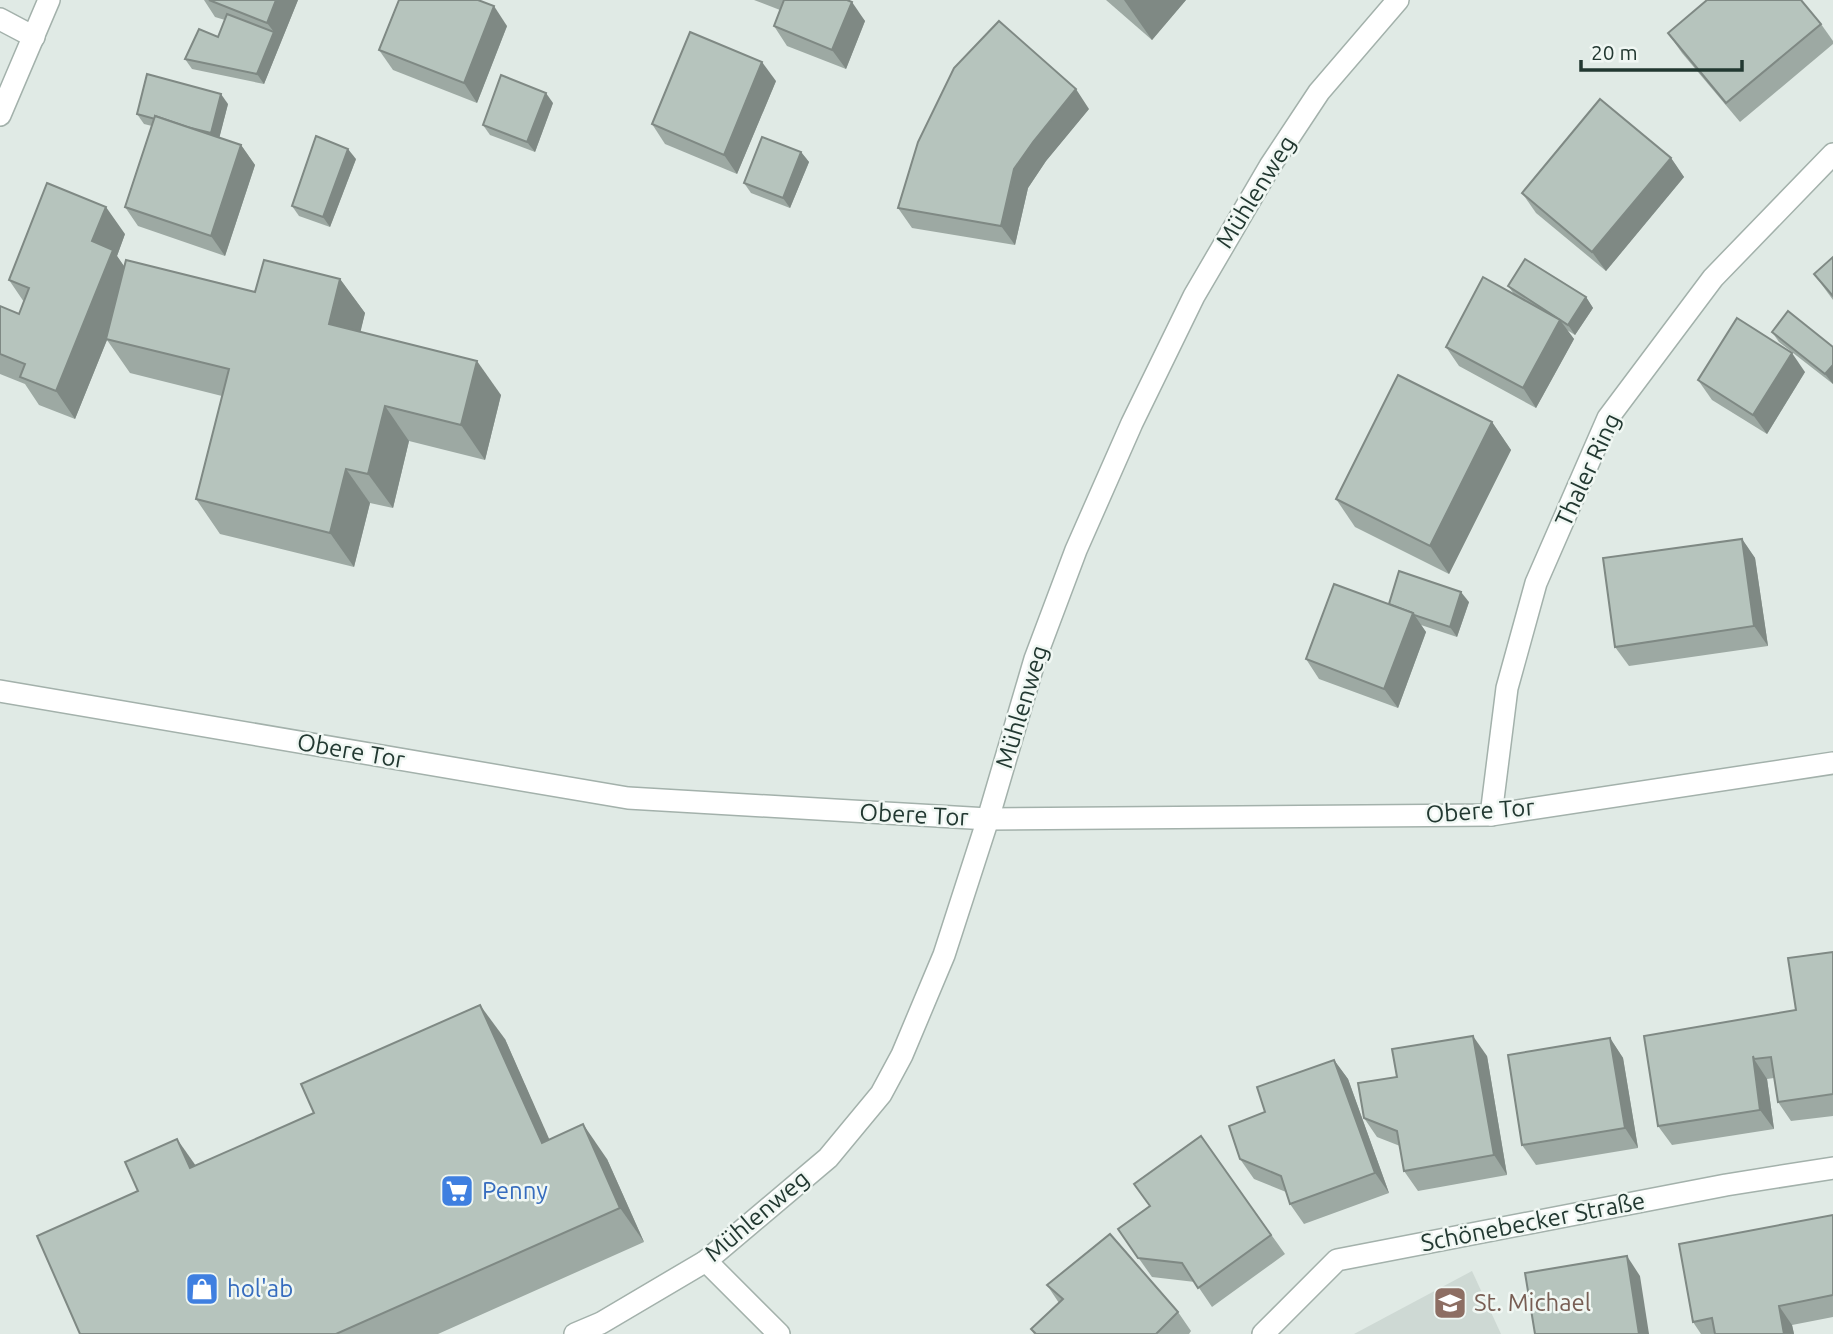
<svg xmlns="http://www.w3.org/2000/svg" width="1833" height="1334" viewBox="0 0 1833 1334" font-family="Ubuntu,sans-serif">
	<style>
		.built { fill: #ced9d4 }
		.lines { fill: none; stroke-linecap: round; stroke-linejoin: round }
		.minor-casing { stroke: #a3b1ab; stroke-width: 24 }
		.tertiary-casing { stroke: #a3b1ab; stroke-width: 24 }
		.minor { stroke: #fff; stroke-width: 21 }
		.tertiary { stroke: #fff; stroke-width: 21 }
		.wall { fill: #9da9a3 }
		.shaded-wall { fill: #7f8984 }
		.building { fill: #b6c4bd; stroke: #7f8984; stroke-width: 2 }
		.labels { text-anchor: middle; stroke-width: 5; stroke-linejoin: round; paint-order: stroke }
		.street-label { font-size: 24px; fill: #223831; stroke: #f0f7f3 }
		.shop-label { font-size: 24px; fill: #366cbe; stroke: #f0f7f3; text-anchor: start }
		.education-label { font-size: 24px; fill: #785e54; stroke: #f0f7f3; text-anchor: start }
	</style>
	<rect width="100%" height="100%" fill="#e0eae5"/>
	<polygon class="built" points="1472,1271 1501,1334 1354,1334"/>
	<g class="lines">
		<defs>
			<g id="minor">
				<polyline points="0,19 34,37"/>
				<polyline points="0,115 49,0"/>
				<polyline points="0,691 628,798 988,819 1491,815 1833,763"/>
				<polyline points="1491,815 1507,688 1536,583 1608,418 1713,278 1833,154"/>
				<polyline points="706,1261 779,1334"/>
				<polyline points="1263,1334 1337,1260 1726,1185 1833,1168"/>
			</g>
			<polyline id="tertiary" points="575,1334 601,1323 706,1261 828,1158 881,1094 902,1055 944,955 988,819 1035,659 1076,550 1132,423 1194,296 1270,166 1319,92 1398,0"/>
		</defs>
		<use href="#minor" class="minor-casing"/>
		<use href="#tertiary" class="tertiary-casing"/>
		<use href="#minor" class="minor"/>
		<use href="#tertiary" class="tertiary"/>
	</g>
	<g class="wall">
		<polygon points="204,0 298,0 264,84 192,69 185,59 218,37 225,20 215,17"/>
		<polygon points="754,0 847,0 865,21 846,69 787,46 774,26 780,10"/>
		<polygon points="1106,0 1186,0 1152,40"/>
		<polygon points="1821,24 1833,41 1833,44 1740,122 1682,53 1668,33"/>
		<polygon points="507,26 477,103 393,70 379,50"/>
		<polygon points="776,81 737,174 665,144 652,124"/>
		<polygon points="553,103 535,152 490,135 483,125"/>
		<polygon points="228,104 219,138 241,145 255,165 225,256 138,226 125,207 152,126 144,124 137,114"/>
		<polygon points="1089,109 1046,161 1028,188 1015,245 912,228 898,208"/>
		<polygon points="801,152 809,162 790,208 751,193 744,183"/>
		<polygon points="1671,158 1684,177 1606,271 1536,213 1522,193"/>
		<polygon points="356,159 330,227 299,216 292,206"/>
		<polygon points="125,234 117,256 124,266 255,292 340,279 365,313 360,332 501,395 485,460 409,441 393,508 370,503 354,567 220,534 196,499 222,396 130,373 107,340 75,419 39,405 25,384 0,374 0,306 19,314 24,302 9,280"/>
		<polygon points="1833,257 1833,300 1814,274"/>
		<polygon points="1508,286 1586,297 1593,308 1575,335 1567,330 1574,339 1536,408 1459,366 1446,347 1514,294"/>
		<polygon points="1772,332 1833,347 1833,384 1779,342"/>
		<polygon points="1805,372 1767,434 1712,400 1698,380"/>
		<polygon points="1492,422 1511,450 1449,574 1355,527 1336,499"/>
		<polygon points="1742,539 1755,558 1768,646 1629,666 1615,647"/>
		<polygon points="1469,602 1457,637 1421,625 1426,632 1398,708 1319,679 1306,659 1389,604"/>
		<polygon points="1833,952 1833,1116 1791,1121 1778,1102 1774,1078 1767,1079 1774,1129 1672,1145 1658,1126 1796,1010"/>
		<polygon points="1610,1038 1623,1058 1638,1148 1536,1165 1522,1145"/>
		<polygon points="505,1039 549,1140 607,1159 644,1242 438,1334 80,1334 138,1191 196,1165"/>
		<polygon points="1487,1056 1507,1175 1418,1191 1404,1171 1400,1146 1377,1137 1364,1118 1397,1077"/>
		<polygon points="1334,1060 1348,1079 1389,1193 1304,1224 1290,1204 1286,1192 1254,1179 1240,1159 1265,1112"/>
		<polygon points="1201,1136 1285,1254 1212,1307 1195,1282 1152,1277 1118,1229 1149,1206"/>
		<polygon points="1833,1215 1833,1317 1792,1325 1794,1334 1701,1334 1693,1322"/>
		<polygon points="1047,1285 1178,1312 1191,1331 1189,1334 1034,1334 1031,1329 1059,1303"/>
	</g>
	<g class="shaded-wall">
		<polygon points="276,0 298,0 264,84 257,74 274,32 267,23"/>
		<polygon points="1124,0 1186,0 1152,40"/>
		<polygon points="852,2 865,21 846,69 832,50"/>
		<polygon points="494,6 507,26 477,103 464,83"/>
		<polygon points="762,62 776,81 737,174 724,155"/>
		<polygon points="1076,89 1089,109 1046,161 1028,188 1015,245 1001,226 1014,169 1033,142"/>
		<polygon points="546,93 553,103 535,152 527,142"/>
		<polygon points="221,94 228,104 218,143 211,133"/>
		<polygon points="241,145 255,165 225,256 211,236"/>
		<polygon points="348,149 356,159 330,227 323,217"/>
		<polygon points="801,152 809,162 790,208 783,198"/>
		<polygon points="1671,158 1684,177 1606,271 1592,252"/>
		<polygon points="106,207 125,234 117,256 132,278 75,419 56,391 92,241"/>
		<polygon points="340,279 365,313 354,359 329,324"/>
		<polygon points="1586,297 1593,308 1575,335 1568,325"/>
		<polygon points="1560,320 1574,339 1536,408 1523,388"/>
		<polygon points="1792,353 1805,372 1767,434 1753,415"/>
		<polygon points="477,361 501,395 485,460 461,425"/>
		<polygon points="1833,365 1833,384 1825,374"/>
		<polygon points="385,406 409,441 393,508 368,474"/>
		<polygon points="1492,422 1511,450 1449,574 1430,546"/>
		<polygon points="346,469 370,503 354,567 330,533"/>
		<polygon points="1742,539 1755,558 1768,646 1754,626"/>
		<polygon points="1461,592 1469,602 1457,637 1450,627"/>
		<polygon points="1413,613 1426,632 1398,708 1384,689"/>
		<polygon points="480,1005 505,1039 566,1177 542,1143"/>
		<polygon points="1473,1036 1487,1056 1507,1175 1494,1155"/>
		<polygon points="1610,1038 1623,1058 1638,1148 1625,1128"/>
		<polygon points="1753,1056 1754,1059 1767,1079 1774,1129 1760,1110"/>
		<polygon points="1334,1060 1348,1079 1389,1193 1375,1173"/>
		<polygon points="583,1124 607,1159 644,1242 620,1208"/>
		<polygon points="177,1139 201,1173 190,1168"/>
		<polygon points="1627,1256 1640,1276 1649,1334 1639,1334"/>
		<polygon points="1779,1306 1792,1325 1794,1334 1784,1334"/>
	</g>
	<g class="building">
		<polygon points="209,0 276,0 267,23"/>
		<polygon points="399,0 478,0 494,6 464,83 379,50"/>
		<polygon points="784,0 847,0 852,2 832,50 774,26"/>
		<polygon points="1707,0 1801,0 1821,24 1726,103 1668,33"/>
		<polygon points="227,14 274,32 257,74 185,59 199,29 218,37"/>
		<polygon points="999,21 1076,89 1033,142 1014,169 1001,226 898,208 918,142 954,68"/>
		<polygon points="690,32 762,62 724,155 652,124"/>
		<polygon points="147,74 221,94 211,133 187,127 155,116 155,119 137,114"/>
		<polygon points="501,75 546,93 527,142 483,125"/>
		<polygon points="1600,99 1671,158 1592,252 1522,193"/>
		<polygon points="155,116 241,145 211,236 125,207"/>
		<polygon points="316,136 348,149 323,217 292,206"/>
		<polygon points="762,137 801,152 783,198 744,183"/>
		<polygon points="47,183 106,207 92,241 113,250 56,391 20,377 25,364 0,354 0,306 19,314 29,288 9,280"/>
		<polygon points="1833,257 1833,296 1814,274"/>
		<polygon points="1525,259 1586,297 1568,325 1508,286"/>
		<polygon points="126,260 255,292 264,260 340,279 329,324 477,361 461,425 385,406 368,474 346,469 330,533 196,499 229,369 106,339"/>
		<polygon points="1483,277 1560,320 1523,388 1446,347"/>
		<polygon points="1788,311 1833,347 1833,365 1825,374 1772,332"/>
		<polygon points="1737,318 1792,353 1753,415 1698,380"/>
		<polygon points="1398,375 1492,422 1430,546 1336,499"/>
		<polygon points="1742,539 1754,626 1615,647 1603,558"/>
		<polygon points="1399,571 1461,592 1450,627 1414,615 1413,613 1389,604"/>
		<polygon points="1334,584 1413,613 1384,689 1306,659"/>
		<polygon points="1833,952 1833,1094 1778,1102 1771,1057 1754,1059 1753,1056 1760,1110 1658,1126 1644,1036 1796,1010 1788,958"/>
		<polygon points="480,1005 542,1143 583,1124 620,1208 336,1334 80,1334 37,1236 138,1191 125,1162 177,1139 190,1168 314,1113 301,1084"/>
		<polygon points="1473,1036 1494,1155 1404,1171 1397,1131 1364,1118 1358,1083 1397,1077 1392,1049"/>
		<polygon points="1610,1038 1625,1128 1522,1145 1508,1055"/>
		<polygon points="1334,1060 1375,1173 1290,1204 1281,1176 1240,1159 1229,1126 1265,1112 1257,1087"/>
		<polygon points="1201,1136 1271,1235 1198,1288 1182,1263 1138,1258 1118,1229 1150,1206 1134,1184"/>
		<polygon points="1833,1215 1833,1295 1779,1306 1784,1334 1715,1334 1712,1318 1693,1322 1679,1244"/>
		<polygon points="1110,1234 1178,1312 1156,1334 1036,1334 1031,1329 1063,1299 1047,1285"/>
		<polygon points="1627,1256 1639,1334 1535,1334 1525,1273"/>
	</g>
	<defs>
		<symbol id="supermarket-square" viewBox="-11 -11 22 22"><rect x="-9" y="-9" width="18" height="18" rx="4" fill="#3f7fe0" stroke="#f0f7f3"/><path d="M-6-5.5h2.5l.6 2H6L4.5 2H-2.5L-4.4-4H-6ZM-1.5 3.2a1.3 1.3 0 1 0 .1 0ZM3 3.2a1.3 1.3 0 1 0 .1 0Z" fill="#fff"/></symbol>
		<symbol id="shop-square" viewBox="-11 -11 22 22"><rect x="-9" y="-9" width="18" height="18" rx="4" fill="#3f7fe0" stroke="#f0f7f3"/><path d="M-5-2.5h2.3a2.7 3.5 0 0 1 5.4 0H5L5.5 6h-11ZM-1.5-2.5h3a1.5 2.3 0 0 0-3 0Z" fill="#fff"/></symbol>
		<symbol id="school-square" viewBox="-11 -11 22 22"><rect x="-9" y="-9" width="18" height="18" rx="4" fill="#8d6e63" stroke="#f0f7f3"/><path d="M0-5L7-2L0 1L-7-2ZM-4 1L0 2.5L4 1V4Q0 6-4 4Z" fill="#fff"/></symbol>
	</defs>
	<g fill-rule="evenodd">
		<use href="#supermarket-square" x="438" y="1172" width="38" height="38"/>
		<use href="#shop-square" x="183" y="1270" width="38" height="38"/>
		<use href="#school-square" x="1431" y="1284" width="38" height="38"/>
	</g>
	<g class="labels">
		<g class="street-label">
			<text transform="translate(1256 192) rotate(-58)" y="8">Mühlenweg</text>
			<text transform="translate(1588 470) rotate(-65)" y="8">Thaler Ring</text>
			<text transform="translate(1022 707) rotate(-73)" y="8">Mühlenweg</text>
			<text transform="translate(351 751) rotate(10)" y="8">Obere Tor</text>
			<text transform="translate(1480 811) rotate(-4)" y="8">Obere Tor</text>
			<text transform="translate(914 815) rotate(3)" y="8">Obere Tor</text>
			<text transform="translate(757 1216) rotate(-40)" y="8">Mühlenweg</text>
			<text transform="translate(1533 1222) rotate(-11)" y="8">Schönebecker Straße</text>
		</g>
		<g class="shop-label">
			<text x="482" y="1199">Penny</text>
			<text x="227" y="1297">hol'ab</text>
		</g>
		<g class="education-label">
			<text x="1474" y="1311">St. Michael</text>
		</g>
	</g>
	<path d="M1581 60v10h161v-10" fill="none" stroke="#223831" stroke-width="3.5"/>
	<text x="1591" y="60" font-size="21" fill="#223831" stroke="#f0f7f3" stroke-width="5" paint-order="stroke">20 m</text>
</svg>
